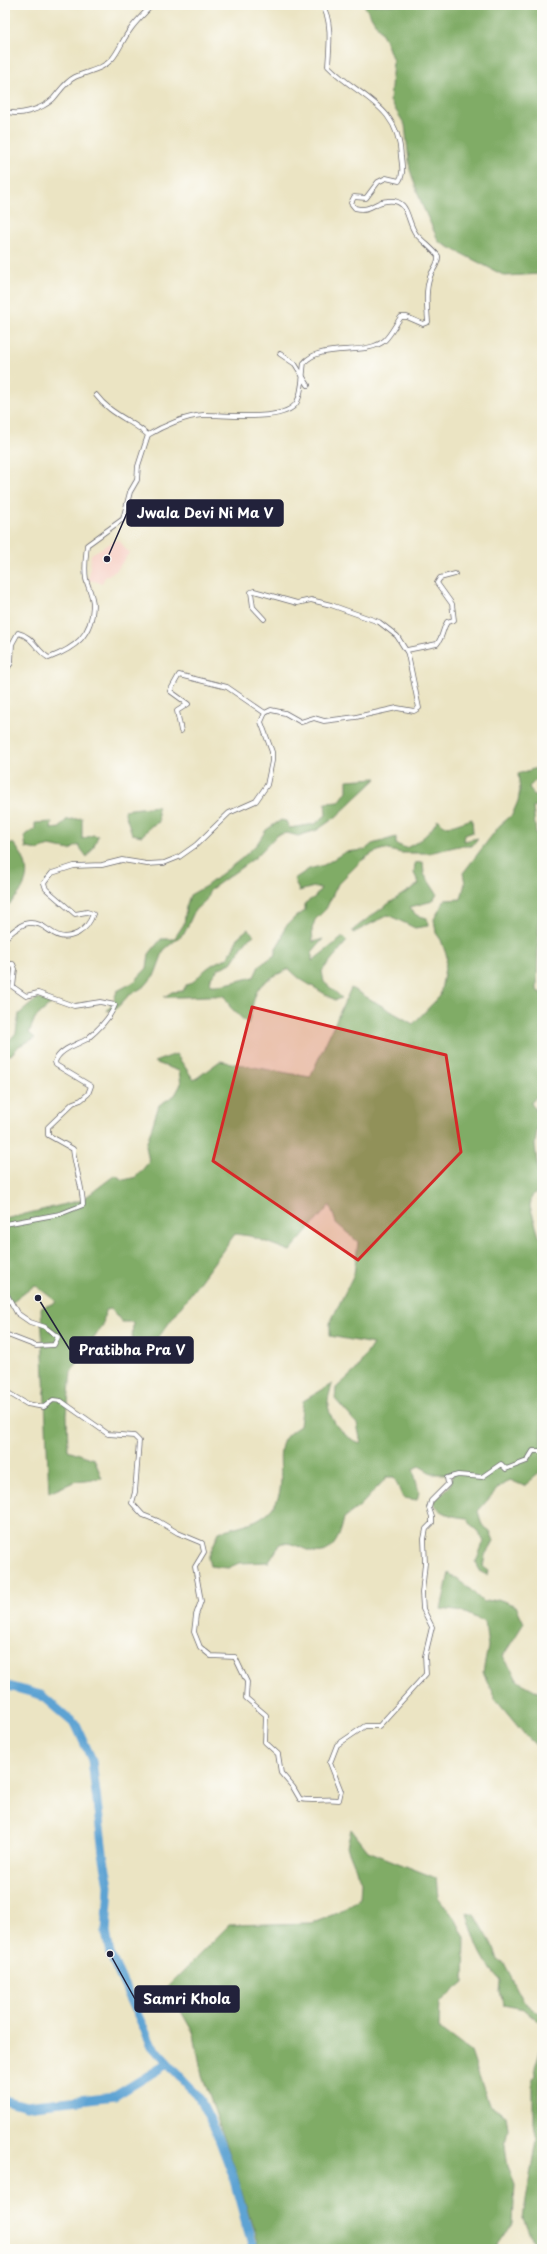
<svg xmlns="http://www.w3.org/2000/svg" width="547" height="2254" viewBox="0 0 547 2254" font-family="'Playpen Sans',sans-serif">
	<style>
		.built { fill: #f7d1c7 }
		.forest { fill: #80ac66; stroke: #516750 }
		.lines { fill: none; stroke-linecap: round; stroke-linejoin: round }
		.river { stroke: #5da3d3; stroke-width: 9 }
		.street-casing { stroke: #68666b; stroke-width: 5.5 }
		.street { stroke: #fff; stroke-width: 4 }
		.marked { fill: #d62828; fill-opacity: 0.2; stroke: #d62828; stroke-width: 3; stroke-linejoin: round }
		.leader { fill: none; stroke: #22223b; stroke-width: 1.5 }
		.callout-dot { fill: #22223b; stroke: #fdfcf7; stroke-width: 1.5 }
		.callout { fill: #22223b; stroke: #22223b; stroke-width: 1.5 }
		.callout-label { font-size: 14px; text-anchor: middle; font-weight: bold; fill: #fff }
	</style>
	<rect width="100%" height="100%" fill="#fdfcf7"/>
	<filter id="ink" filterUnits="userSpaceOnUse"><feTurbulence type="fractalNoise" baseFrequency=".025" numOctaves="2"/><feDisplacementMap in="SourceGraphic" scale="8" xChannelSelector="R" yChannelSelector="G"/><feConvolveMatrix kernelMatrix="1 2 1 2 8 2 1 2 1" color-interpolation-filters="sRGB"/></filter>
	<filter id="wash" filterUnits="userSpaceOnUse"><feTurbulence type="fractalNoise" baseFrequency=".012" numOctaves="4" result="noise"/><feDisplacementMap in="SourceGraphic" scale="16" xChannelSelector="R" yChannelSelector="G"/><feGaussianBlur stdDeviation="0.9" result="paint"/><feColorMatrix in="noise" values="0 0 0 0 0 0 0 0 0 0 0 0 0 0 0 0 0 1.4 0 .05"/><feComposite in="paint" operator="in"/></filter>
	<g filter="url(#wash)">
		<rect width="100%" height="100%" fill="#ebe4c3"/>
		<polygon class="built" points="118,539 129,553 121,564 116,571 105,577 102,583 89,580 91,554"/>
		<g class="forest">
			<polygon points="364,5 542,5 542,274 505,276 439,242 422,205 410,170 405,125 390,101 393,61 385,39"/>
			<path d="M536,768L540,776L529,787L534,795H542V805L533,807L536,834L542,835V907L539,908L537,990L542,993V1090L531,1103L539,1115L535,1145L540,1189L532,1196L530,1206L539,1236L542,1239V1471L524,1486L510,1480L499,1487L478,1511L482,1525L490,1531L494,1541L485,1555L483,1567L489,1571L487,1575L479,1571L476,1561L484,1541C481,1533 472,1528 467,1518C453,1517 440,1514 433,1502L450,1486L453,1474H433L419,1466L413,1469L419,1492L417,1500L403,1498L394,1477H387L360,1506L344,1518C341,1533 334,1556 314,1552C301,1549 294,1542 281,1543L269,1562L239,1563L228,1568L210,1566L208,1558L219,1532C232,1527 249,1525 260,1518C297,1497 270,1457 286,1437C289,1433 295,1429 300,1426L303,1401L332,1384C331,1390 327,1399 328,1405C331,1423 344,1438 361,1443L357,1424L335,1399L336,1388L356,1370L373,1344L330,1336V1323L354,1274L358,1242L336,1223L330,1205L290,1251L250,1236L235,1234L149,1350L123,1352L132,1340L133,1322H122L111,1309L105,1310L103,1325L71,1372L67,1415L68,1450L94,1459L102,1478L76,1481L49,1493L41,1308L57,1302L35,1285L5,1308V1219L82,1200L115,1175L124,1180L136,1177L149,1162L146,1145L159,1105L175,1095L181,1084L179,1071L154,1062L176,1054L194,1080L220,1061L310,1077L351,988L413,1024L440,996L447,957L441,940L436,933L434,919L445,900L461,899L465,883L463,873L500,825L512,815L518,801L520,790L518,774Z"/>
			<polygon points="377,778 336,817 317,830 298,836 287,833 277,835 256,857 210,890 206,900 195,910 185,932 164,950 155,974 145,986 128,996 117,1008 107,1011 113,1003 117,991 134,982 147,968 149,954 161,939 174,939 184,924 186,907 190,895 206,886 241,859 257,844 266,830 281,820 286,821 289,828 315,824 326,815 325,803 339,802 347,791 347,780"/>
			<polygon points="157,806 159,822 151,826 142,836 132,834 124,810"/>
			<polygon points="82,818 82,839 93,835 98,836 93,848 87,857 78,845 70,850 49,846 38,850 26,848 24,836 35,829 35,823 52,822 51,829 60,828 66,820"/>
			<path d="M438,819L444,826L454,825L472,819L473,832L465,835L464,841L478,838L472,846H459L429,853H401L384,849L373,853L361,861L338,884L326,909L315,920L312,929L313,942L323,939L312,952V961L343,937L347,941L322,971L324,982L342,998L335,1000L300,979L289,969C253,985 257,988 248,1024L230,1007L225,996C204,995 185,998 164,997L172,992L183,991L186,985C196,982 198,976 205,970C212,964 220,960 228,958L239,936L248,929L254,935L247,940L231,963L218,969L211,978L210,985C226,986 238,980 254,977L259,966L276,954V948L282,938L285,927L295,917L305,911V903L315,897L321,888L314,887L299,891L294,879L309,869L324,865L345,852L365,850L372,844L396,837V844L406,848C421,841 430,833 438,819Z"/>
			<path d="M13,843C35,868 29,888 5,908V844Z"/>
			<path d="M423,862L424,874L437,894L433,901L410,907L416,915L427,918L428,926L415,928L388,915L353,933V930C374,913 396,898 419,884L414,873L415,863Z"/>
			<polygon points="38,998 51,1004 35,1018 29,1033 35,1038 19,1046 11,1055 5,1054 5,1041 7,1043 16,1033 19,1014"/>
			<polygon points="449,1573 470,1589 483,1602 498,1599 516,1606 524,1623 503,1656 518,1681 542,1694 542,1772 540,1749 525,1735 495,1699 483,1672 488,1647 485,1622 463,1612 441,1609"/>
			<polygon points="351,1829 368,1851 436,1878 438,1897 456,1920 465,1938 464,1982 440,2002 439,2028 471,2052 489,2105 506,2116 508,2128 505,2145 508,2167 515,2185 513,2223 495,2249 259,2249 236,2172 202,2075 194,2034 167,1987 229,1925 311,1923 340,1912 360,1898 361,1882 347,1847"/>
			<path d="M467,1912L475,1914C482,1929 494,1944 498,1960L503,1962L524,2002L542,2015V2024L524,2009L503,2005L500,1991L501,1981C480,1959 475,1941 467,1912Z"/>
			<polygon points="542,2044 539,2105 542,2135 542,2249 535,2249 523,2218 536,2139 533,2125 533,2081 536,2075 535,2067"/>
		</g>
		<g class="lines">
			<g class="river">
				<polyline points="5,1685 41,1695 76,1725 92,1760 103,1853 109,1886 106,1932 110,1954 152,2046 198,2096 216,2131 232,2173 253,2249"/>
				<polyline points="5,2100 26,2106 115,2096 167,2064"/>
			</g>
		</g>
	</g>
	<g filter="url(#ink)">
		<g class="lines">
			<defs>
				<g id="street">
					<path d="M5,111C19,117 42,109 53,99C60,91 65,82 75,77C87,71 102,70 112,59C119,51 123,39 130,30C136,21 145,13 152,5"/>
					<polyline points="280,354 295,364 308,385"/>
					<path d="M96,395C110,414 131,420 148,435"/>
					<polyline points="264,619 253,607 251,592 254,591 297,603 311,600 331,605 379,622 397,636 407,652"/>
					<path d="M5,671L11,663L12,644L18,633C33,636 37,652 49,658C75,648 92,636 93,605C93,596 88,587 86,579C84,567 86,556 87,545L123,519L130,492L137,480L138,466L148,435C163,426 186,416 203,415C223,414 286,423 297,402C303,391 302,375 304,363C320,342 367,357 385,340C391,334 396,324 401,317H407L423,324L428,322C427,307 425,291 430,277C432,269 439,265 438,256C432,248 423,242 416,234C406,221 410,198 387,201C373,202 372,212 355,208L351,203L354,197L366,198L378,182L386,178L399,181C404,174 402,165 401,157C399,104 359,98 328,66C329,48 333,21 322,5"/>
					<polyline points="181,731 177,711 188,704 170,691 179,675 227,687 265,713"/>
					<path d="M5,938C12,932 20,924 29,923C49,921 53,946 78,933C85,929 90,923 93,914L87,912L75,914L46,889L44,883L52,873L74,866L102,865L122,860L147,864L164,863L179,857L196,845L229,813L256,801L267,785L272,761V752L261,722L265,713L271,710L285,713L301,722L314,718L324,721L356,717L397,708L414,711L419,708L407,650L437,644C443,637 442,630 447,622L454,620L452,604L437,583L440,578L455,574"/>
					<path d="M5,964H13L15,969L13,987L26,996L38,993L74,1006L100,1002L115,1005C110,1018 98,1030 87,1039C77,1045 59,1049 55,1062L56,1065L91,1086L88,1094L81,1100L73,1103L48,1127V1135L73,1149C75,1169 83,1187 83,1205L60,1214L5,1224"/>
					<polyline points="5,1291 17,1313 30,1322 45,1327 58,1337 54,1345 36,1346 5,1334"/>
					<path d="M5,1391L27,1404L44,1407L53,1400L61,1401L108,1434L134,1436L139,1441L135,1492L132,1503L143,1515L158,1521L178,1533L202,1543L204,1552L195,1567L201,1601L196,1615L194,1632L200,1647L211,1656L235,1657L247,1682L246,1698L266,1715L265,1742L278,1754L281,1773L293,1787L300,1799C313,1802 325,1798 339,1800L341,1791L330,1763L337,1745L365,1726H379L426,1674L425,1656L432,1627L423,1609L422,1593L425,1563L424,1539L426,1529L432,1523V1517L429,1508L431,1501L448,1484L447,1478L458,1475L482,1477L501,1464L506,1469L527,1461L533,1451H542"/>
				</g>
			</defs>
			<use href="#street" class="street-casing"/>
			<use href="#street" class="street"/>
		</g>
	</g>
	<path class="marked" d="M252,1007L446,1055L461,1152L358,1260L213,1161Z"/>
	<path class="leader" d="M107 559L127 513M38 1298L70 1350M110 1954L135 1999"/>
	<g class="callout-dot">
		<circle cx="107" cy="559" r="4"/>
		<circle cx="38" cy="1298" r="4"/>
		<circle cx="110" cy="1954" r="4"/>
	</g>
	<g class="callout">
		<rect x="127" y="500" width="156" height="26" rx="4"/>
		<rect x="70" y="1337" width="123" height="26" rx="4"/>
		<rect x="135" y="1986" width="104" height="26" rx="4"/>
	</g>
	<g class="callout-label">
		<text x="205" y="518">Jwala Devi Ni Ma V</text>
		<text x="132" y="1355">Pratibha Pra V</text>
		<text x="187" y="2004">Samri Khola</text>
	</g>
	<rect width="547" height="2254" fill="none" stroke="#fdfcf7" stroke-width="20"/>
</svg>
